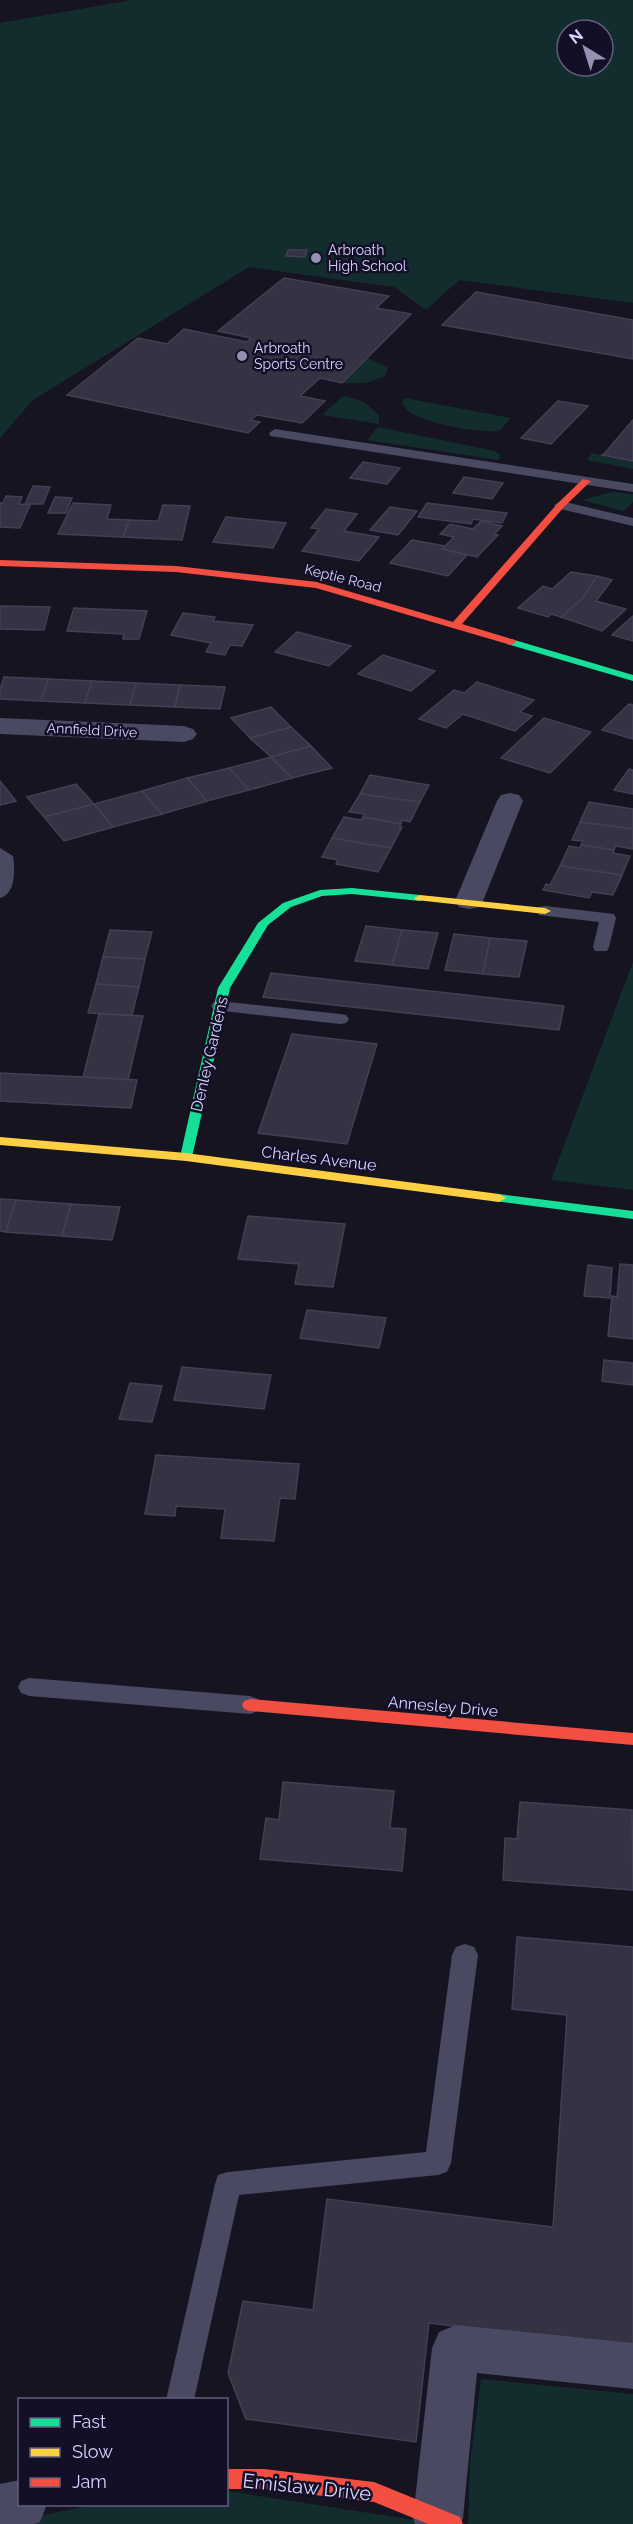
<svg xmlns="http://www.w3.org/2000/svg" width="633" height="2524" viewBox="0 0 633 2524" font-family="Raleway,sans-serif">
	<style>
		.green { fill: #132c2d; fill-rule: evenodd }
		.building { fill: #343243; stroke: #433f54; stroke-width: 1.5 }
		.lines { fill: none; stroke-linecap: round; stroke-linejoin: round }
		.lane { fill: #4a4962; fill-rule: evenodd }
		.street { fill: #4a4962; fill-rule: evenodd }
		.fast { fill: #16e098; fill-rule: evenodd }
		.slow { fill: #ffcf43; fill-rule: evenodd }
		.jam { fill: #f24e42; fill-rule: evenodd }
		.poi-dot { fill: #9591b1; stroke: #130f26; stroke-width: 2 }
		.labels { text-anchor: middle; stroke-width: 5; stroke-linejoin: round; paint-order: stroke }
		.far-poi-label { font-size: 14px; fill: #d9d4ff; stroke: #130f26; text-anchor: start }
		.far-street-label { font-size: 14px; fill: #d9d4ff; stroke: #130f26 }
		.street-label { font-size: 16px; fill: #d9d4ff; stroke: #130f26 }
		.near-street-label { font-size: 20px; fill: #d9d4ff; stroke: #130f26 }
	</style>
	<rect width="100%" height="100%" fill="#161421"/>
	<g class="green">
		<path d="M132,0H633V303L459,280L426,310L394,287L249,267L33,400L0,438V23ZM567,30H603V66H567Z"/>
		<polygon points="367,358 388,367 385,376 366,383 342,383"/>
		<polygon points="343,396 363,401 379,415 379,424 322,415"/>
		<path d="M405,398L511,418L499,431C480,433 406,423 402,402Z"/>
		<polygon points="378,427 495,451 500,455 499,460 367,440"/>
		<polygon points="592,453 633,461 633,469 587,460"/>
		<polygon points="612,492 633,494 633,502 624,511 582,500"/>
		<polygon points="633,962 633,1190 551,1180"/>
		<polygon points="481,2379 633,2394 633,2524 468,2524 470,2463"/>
		<polygon points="227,2491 441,2524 0,2524 92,2505 226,2504"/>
	</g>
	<g class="building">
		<polygon points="288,250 307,250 305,257 286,256"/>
		<polygon points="284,278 389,296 376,308 411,314 342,383 320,378 300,396 325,401 302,423 257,415 250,420 260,422 248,433 67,395 138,338 167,344 184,329 247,342 251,338 218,331"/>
		<polygon points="476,292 633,320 633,359 442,325"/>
		<polygon points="558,401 588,406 551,444 521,438"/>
		<polygon points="633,420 633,461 602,455 604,454"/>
		<polygon points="363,462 400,468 387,484 350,478"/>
		<polygon points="464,477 503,483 492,499 453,493"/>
		<polygon points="33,486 50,487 43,504 25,504"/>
		<polygon points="6,496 22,497 19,504 30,505 20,528 0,527 0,503 3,503"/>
		<polygon points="55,497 72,498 66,513 48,513"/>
		<polygon points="73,503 111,505 107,519 129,520 123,537 58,534"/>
		<polygon points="427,503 507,513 502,523 473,519 471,524 418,517"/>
		<polygon points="163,505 190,506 182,540 123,537 129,520 158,521"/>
		<polygon points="390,507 417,511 398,535 370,530"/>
		<polygon points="326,509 357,514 344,531 379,537 359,561 302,551 319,529 311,528"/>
		<polygon points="226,517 286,523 273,548 213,542"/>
		<polygon points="481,521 502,526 494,534 498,535 477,557 442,549 454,537 440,534 450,524 473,529"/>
		<polygon points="412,540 445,546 442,549 467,555 448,576 390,563"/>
		<polygon points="571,572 597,576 583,598 561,617 551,614 548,617 518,608 543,586 552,589"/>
		<polygon points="597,576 612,580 596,601 626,609 602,631 561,617 583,598"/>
		<polygon points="0,606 50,607 44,630 0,629"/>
		<polygon points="74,608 147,611 139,639 123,639 124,634 67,631"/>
		<polygon points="183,613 215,617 213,621 253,625 242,646 230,645 225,655 206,652 211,643 171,635"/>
		<polygon points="633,616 633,641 612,635"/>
		<polygon points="297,632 351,646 329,666 275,652"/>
		<polygon points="383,655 435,671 411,691 358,674"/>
		<polygon points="4,677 48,679 41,701 0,699 0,689"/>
		<polygon points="48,679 92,681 85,703 41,701"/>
		<polygon points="92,681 136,683 130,705 85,703"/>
		<polygon points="477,682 534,700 520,712 532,716 515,731 463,714 446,728 419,719 454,690 464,693"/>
		<polygon points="136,683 180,685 175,707 130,705"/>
		<polygon points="180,685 225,687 220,709 175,707"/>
		<polygon points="629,704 633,705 633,739 602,730"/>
		<polygon points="271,707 291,727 250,738 231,718"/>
		<polygon points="544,718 591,732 550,773 501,758"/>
		<polygon points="291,727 311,746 271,757 250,738"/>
		<polygon points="311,746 332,768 292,778 271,757"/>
		<polygon points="271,757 292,778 249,790 229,768"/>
		<polygon points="229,768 249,790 207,801 187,778"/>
		<polygon points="629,769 633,770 633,794 614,790"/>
		<polygon points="370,775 429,785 420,802 360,794"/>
		<polygon points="187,778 207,801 162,814 142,791"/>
		<polygon points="0,781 16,801 0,805"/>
		<polygon points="76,784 94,804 44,817 27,797"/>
		<polygon points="142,791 162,814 113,827 94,804"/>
		<polygon points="360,794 420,802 410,822 402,820 401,824 363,817 364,814 349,812"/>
		<polygon points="589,802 633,809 633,829 580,822"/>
		<polygon points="94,804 113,827 64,841 44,817"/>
		<polygon points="344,817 361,820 363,817 401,824 399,827 402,827 391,848 332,838"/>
		<polygon points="580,822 633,829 633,849 616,846 614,850 581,845 583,841 572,840"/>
		<polygon points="332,838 391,848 378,872 336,864 338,860 322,857"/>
		<polygon points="581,845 614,850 613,853 630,856 622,875 560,866 569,846 580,848"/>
		<polygon points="560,866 622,875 613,895 592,892 589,898 543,890 546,884 550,885"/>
		<polygon points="366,926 402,930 392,965 355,961"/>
		<polygon points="110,930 152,932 145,959 103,957"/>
		<polygon points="402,930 438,933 428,969 392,965"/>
		<polygon points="454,934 490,938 483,974 445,970"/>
		<polygon points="490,938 527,941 519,977 483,974"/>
		<polygon points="103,957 145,959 139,987 96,984"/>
		<polygon points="271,973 564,1006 559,1030 263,997"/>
		<polygon points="96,984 139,987 132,1015 88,1013"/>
		<polygon points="99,1014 143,1016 128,1080 83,1077"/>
		<polygon points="292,1034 377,1044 347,1144 258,1133"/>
		<polygon points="0,1073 83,1077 137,1080 131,1108 0,1101"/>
		<polygon points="0,1199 16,1200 6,1232 0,1231"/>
		<polygon points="16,1200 71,1204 62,1236 6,1232"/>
		<polygon points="71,1204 120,1207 112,1240 62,1236"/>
		<polygon points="248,1216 345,1224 333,1287 295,1284 299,1264 238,1259"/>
		<polygon points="620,1264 633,1265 633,1339 608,1336 612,1296 617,1297"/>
		<polygon points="588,1265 612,1268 610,1298 584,1296"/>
		<polygon points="307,1310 386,1318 379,1348 300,1338"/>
		<polygon points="604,1360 633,1363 633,1385 602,1381"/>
		<polygon points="182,1367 271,1375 264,1409 174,1400"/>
		<polygon points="130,1383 162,1386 152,1422 119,1419"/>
		<polygon points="156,1455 299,1464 295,1499 280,1498 274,1541 221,1538 225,1509 176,1506 175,1516 145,1514"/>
		<polygon points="283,1782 394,1791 390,1828 406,1829 402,1871 260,1859 266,1818 279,1820"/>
		<polygon points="520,1802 632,1810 633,1890 503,1880 505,1838 517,1839"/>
		<polygon points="517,1937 633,1947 633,2348 429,2323 416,2442 246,2419 228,2373 243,2301 313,2310 327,2199 553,2227 567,2015 512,2009"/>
	</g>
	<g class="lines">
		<g class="lane">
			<polygon points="275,429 633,484 633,492 270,436 269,433"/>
			<polygon points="561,501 633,518 633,526 556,508 554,505"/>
			<path d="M0,848L13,856C15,869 16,894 0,898Z"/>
			<polygon points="545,906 614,914 616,918 609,947 607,951 595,951 593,947 599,922 539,915 537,911 539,907"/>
			<polygon points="220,1001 340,1014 346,1015 349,1019 346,1023 340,1024 214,1010 211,1006 214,1002"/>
			<polygon points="29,1678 250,1696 258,1699 262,1705 258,1711 250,1714 29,1696 21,1693 18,1687 21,1681"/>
			<polygon points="465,1944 474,1947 478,1955 451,2163 447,2172 438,2175 239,2195 194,2400 166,2400 215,2184 218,2175 228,2172 426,2152 452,1955 456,1947"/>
		</g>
		<g class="street">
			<polygon points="0,718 184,726 193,729 197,734 193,739 184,742 0,734"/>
			<polygon points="510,793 519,795 523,801 483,901 479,907 469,909 459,907 455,901 497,801 501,795"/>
			<polygon points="456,2325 633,2343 633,2389 477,2373 463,2518 461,2524 415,2524 413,2518 432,2348 439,2332"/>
			<polygon points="20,2480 20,2504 47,2504 40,2522 34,2524 0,2524 0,2484"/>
		</g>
		<g class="fast">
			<polygon points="511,639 633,675 633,681 507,644 506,642"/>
			<polygon points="352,888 420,895 426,898 420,901 352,894 322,896 291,907 268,925 230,988 192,1157 191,1160 181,1160 180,1157 218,988 258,923 283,903 320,890"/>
			<polygon points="499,1194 633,1211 633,1219 494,1201 492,1198"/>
		</g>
		<g class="slow">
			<polygon points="420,895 545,908 551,911 545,914 416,900 414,898"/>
			<polygon points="0,1137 186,1153 499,1194 506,1198 499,1202 186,1161 0,1145"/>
		</g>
		<g class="jam">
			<polygon points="583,479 591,481 564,507 462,624 515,640 516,642 511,645 316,588 176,572 0,566 0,560 176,566 317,582 453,622 558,503"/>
			<polygon points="250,1699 633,1733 633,1745 250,1711 244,1709 242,1705 244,1701"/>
			<polygon points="226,2469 264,2469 374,2482 460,2517 463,2524 428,2524 374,2502 264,2489 226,2489"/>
		</g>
	</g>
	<g class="poi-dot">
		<circle cx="316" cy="258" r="6"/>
		<circle cx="242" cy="356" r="6"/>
	</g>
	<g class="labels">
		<g class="far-poi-label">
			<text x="328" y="255">Arbroath<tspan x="328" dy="16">High School</tspan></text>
			<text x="254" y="353">Arbroath<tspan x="254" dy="16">Sports Centre</tspan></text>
		</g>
		<g class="far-street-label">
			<text transform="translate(343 578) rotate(14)" y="5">Keptie Road</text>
			<text transform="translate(92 730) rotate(3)" y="5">Annfield Drive</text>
		</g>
		<g class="street-label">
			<text transform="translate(209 1054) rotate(-77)" y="6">Denley Gardens</text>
			<text transform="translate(319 1158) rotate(7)" y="6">Charles Avenue</text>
			<text transform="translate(443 1706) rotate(5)" y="6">Annesley Drive</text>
		</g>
		<g class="near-street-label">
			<text transform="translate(307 2487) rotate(6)" y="7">Emislaw Drive</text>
		</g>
	</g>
	<rect x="18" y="2398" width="210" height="108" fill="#130f26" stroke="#625e7d" stroke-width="1.5"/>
	<rect x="30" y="2418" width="30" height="9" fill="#16e098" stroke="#625e7d" stroke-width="1.5"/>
	<text x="72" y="2428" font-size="18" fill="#d9d4ff">Fast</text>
	<rect x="30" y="2448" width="30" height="9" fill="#ffcf43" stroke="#625e7d" stroke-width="1.5"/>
	<text x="72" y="2458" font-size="18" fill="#d9d4ff">Slow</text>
	<rect x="30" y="2478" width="30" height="9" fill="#f24e42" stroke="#625e7d" stroke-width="1.5"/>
	<text x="72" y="2488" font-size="18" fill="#d9d4ff">Jam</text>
	<g transform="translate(585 48) rotate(322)"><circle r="28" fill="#130f26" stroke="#625e7d" stroke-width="1.5"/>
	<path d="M0-4.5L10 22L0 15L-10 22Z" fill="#9591b1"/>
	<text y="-9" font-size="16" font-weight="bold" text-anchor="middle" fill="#d9d4ff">N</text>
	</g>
</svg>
